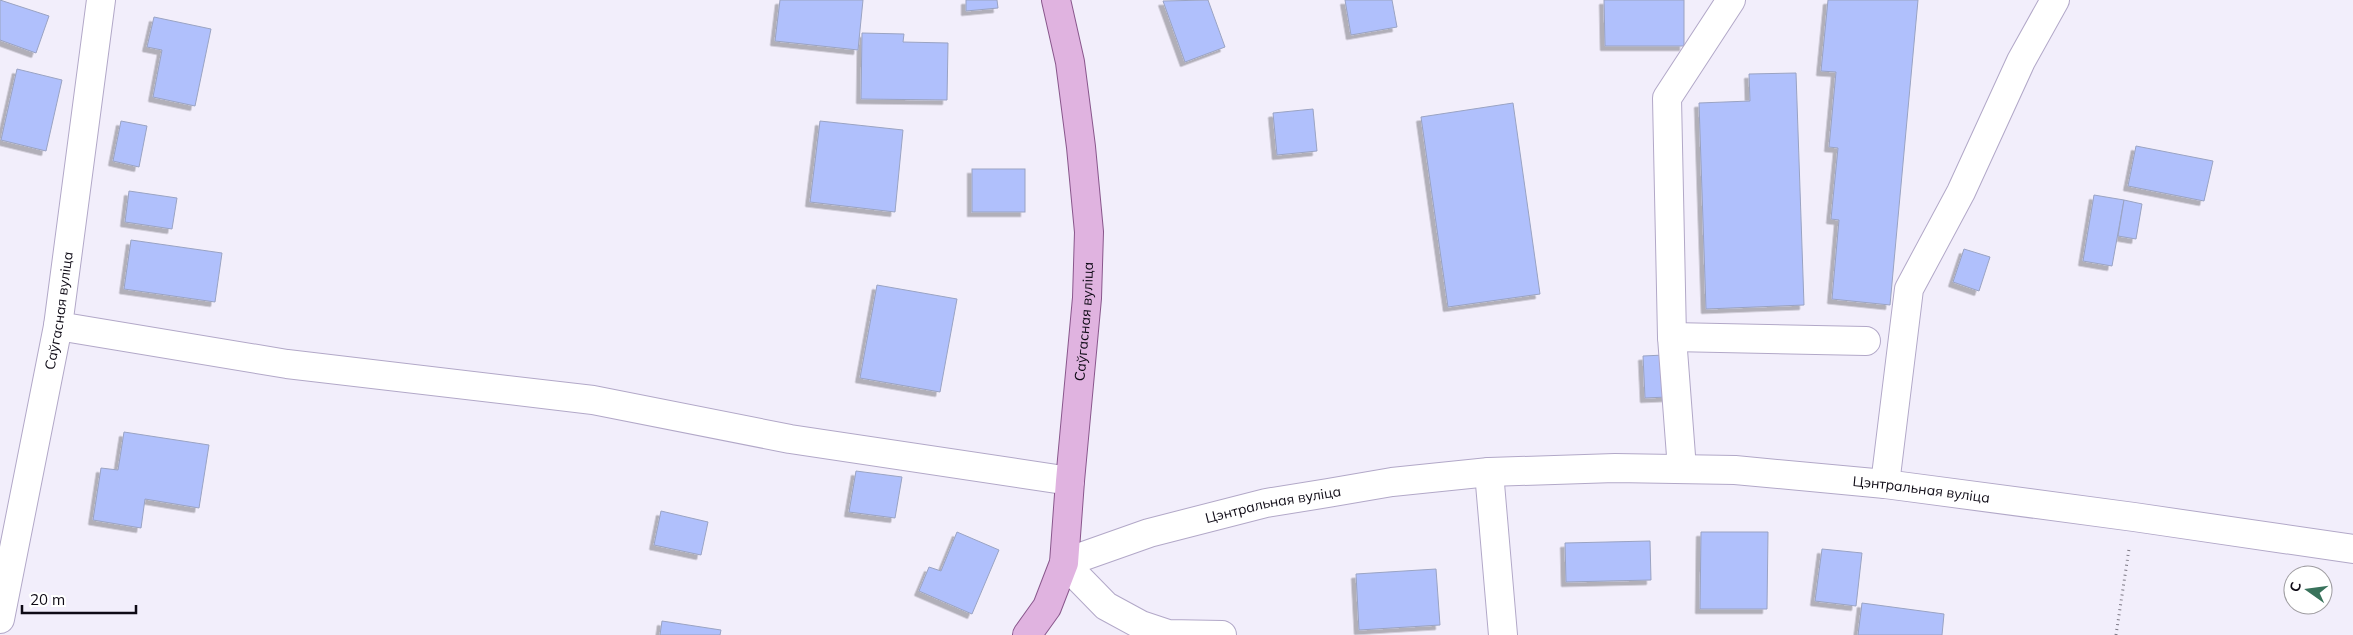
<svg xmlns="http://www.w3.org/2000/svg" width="2353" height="635" viewBox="0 0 2353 635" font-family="Mulish,sans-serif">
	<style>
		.building { fill: #b0c0fc; stroke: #9aa3c2; filter: url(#shadow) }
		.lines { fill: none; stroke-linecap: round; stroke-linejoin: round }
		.minor-casing { stroke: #b2a8c8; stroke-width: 30 }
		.major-casing { stroke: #89578c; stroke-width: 30 }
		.path { stroke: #7c7884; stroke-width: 3; stroke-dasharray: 1 4; stroke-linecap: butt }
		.minor { stroke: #fff; stroke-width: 28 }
		.major { stroke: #e0b3e0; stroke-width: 28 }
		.labels { text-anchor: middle; stroke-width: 4.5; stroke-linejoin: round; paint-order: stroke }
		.street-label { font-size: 14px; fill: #0e0a15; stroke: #fff }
	</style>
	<defs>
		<filter id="shadow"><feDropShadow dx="-4.5" dy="4.5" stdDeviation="0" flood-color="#0004"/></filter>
	</defs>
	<rect width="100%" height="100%" fill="#f2eefb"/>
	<g class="building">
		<polygon points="0,0 49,16 36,53 0,40"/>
		<polygon points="780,0 863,0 858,50 775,41"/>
		<polygon points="966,0 997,0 998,8 966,11"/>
		<polygon points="1208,0 1225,47 1185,62 1163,1"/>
		<polygon points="1345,0 1392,0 1397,27 1351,35"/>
		<polygon points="1604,0 1684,0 1684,46 1605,46"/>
		<polygon points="1828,0 1918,0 1890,305 1832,299 1839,220 1831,219 1838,148 1829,147 1836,72 1821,71"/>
		<polygon points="154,17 211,29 195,106 153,97 162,50 147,47"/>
		<polygon points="862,33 904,34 903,42 948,43 947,100 861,99"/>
		<polygon points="17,69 62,80 46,151 1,140"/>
		<polygon points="1796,73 1804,305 1706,309 1699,103 1750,101 1749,74"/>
		<polygon points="1513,103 1540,294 1448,307 1421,117"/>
		<polygon points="1313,109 1317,151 1277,155 1273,113"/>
		<polygon points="121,121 147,126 139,167 113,161"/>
		<polygon points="820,121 903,130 895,212 810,202"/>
		<polygon points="2136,146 2213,161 2204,201 2128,186"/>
		<rect x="972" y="169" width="53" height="43"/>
		<polygon points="129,191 177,198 172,229 125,222"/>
		<polygon points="2094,195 2124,200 2112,266 2083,261"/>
		<polygon points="2124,200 2142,204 2136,239 2118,236"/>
		<polygon points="131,240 222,253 215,302 124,289"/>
		<polygon points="1964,249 1990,257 1979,291 1953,282"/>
		<polygon points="877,285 957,299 940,392 860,378"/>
		<polygon points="1664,355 1667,397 1645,398 1643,356"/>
		<polygon points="124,432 209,445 199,508 145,499 141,528 93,520 101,468 118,470"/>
		<polygon points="856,471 902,477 895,518 849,512"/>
		<polygon points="661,511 708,522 701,555 654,545"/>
		<polygon points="957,532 999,550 972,614 919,591 929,567 941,571"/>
		<polygon points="1701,532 1768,532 1767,609 1700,609"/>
		<polygon points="1650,541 1651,580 1566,582 1565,543"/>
		<polygon points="1822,549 1862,553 1856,606 1815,601"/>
		<polygon points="1436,569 1440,625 1359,630 1356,574"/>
		<polygon points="1862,603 1944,614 1942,635 1858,635"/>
		<polygon points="662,621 721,630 720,635 660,635"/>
	</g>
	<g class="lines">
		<defs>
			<g id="minor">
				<polyline points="58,326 287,364 593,400 790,439 1070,481"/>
				<polyline points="1672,337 1866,341"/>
				<polyline points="1682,469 1672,337 1667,98 1731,0"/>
				<polyline points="1489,472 1503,635"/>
				<polyline points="1885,484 1909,289 1961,192 2021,61 2055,0"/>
				<path id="s1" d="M0,619L58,326L101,0"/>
				<path id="s2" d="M1222,635L1168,634L1141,625L1106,606L1064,563L1149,533L1266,503L1328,493L1392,482L1489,472L1615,468L1735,470L1885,484L2134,517L2353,549"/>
			</g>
			<g id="major">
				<path id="s3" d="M1027,635L1047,607L1064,563L1070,481L1087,298L1089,232L1081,147L1070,62L1056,0"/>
			</g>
		</defs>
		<use href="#minor" class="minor-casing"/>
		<use href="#major" class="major-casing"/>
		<polyline class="path" points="2116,635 2129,549"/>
		<use href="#minor" class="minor"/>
		<use href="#major" class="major"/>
	</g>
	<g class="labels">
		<g class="street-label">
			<text dy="5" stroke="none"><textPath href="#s1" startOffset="314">Саўгасная вуліца</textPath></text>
			<text dy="5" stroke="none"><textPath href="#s3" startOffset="324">Саўгасная вуліца</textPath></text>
			<text dy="5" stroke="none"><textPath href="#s2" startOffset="1052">Цэнтральная вуліца</textPath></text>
			<text dy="5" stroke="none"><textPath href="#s2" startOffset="400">Цэнтральная вуліца</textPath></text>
		</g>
	</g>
	<g transform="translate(2308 590) rotate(284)"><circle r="24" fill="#ffffff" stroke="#9f9da1"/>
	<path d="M0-4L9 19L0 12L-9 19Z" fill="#38725b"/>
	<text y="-8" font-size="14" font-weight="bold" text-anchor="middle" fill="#0e0a15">С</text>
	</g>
	<path d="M22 605v8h114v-8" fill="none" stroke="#0e0a15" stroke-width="2.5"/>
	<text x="30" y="605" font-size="15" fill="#0e0a15" stroke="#ffffff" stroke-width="4" paint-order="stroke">20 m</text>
</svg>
